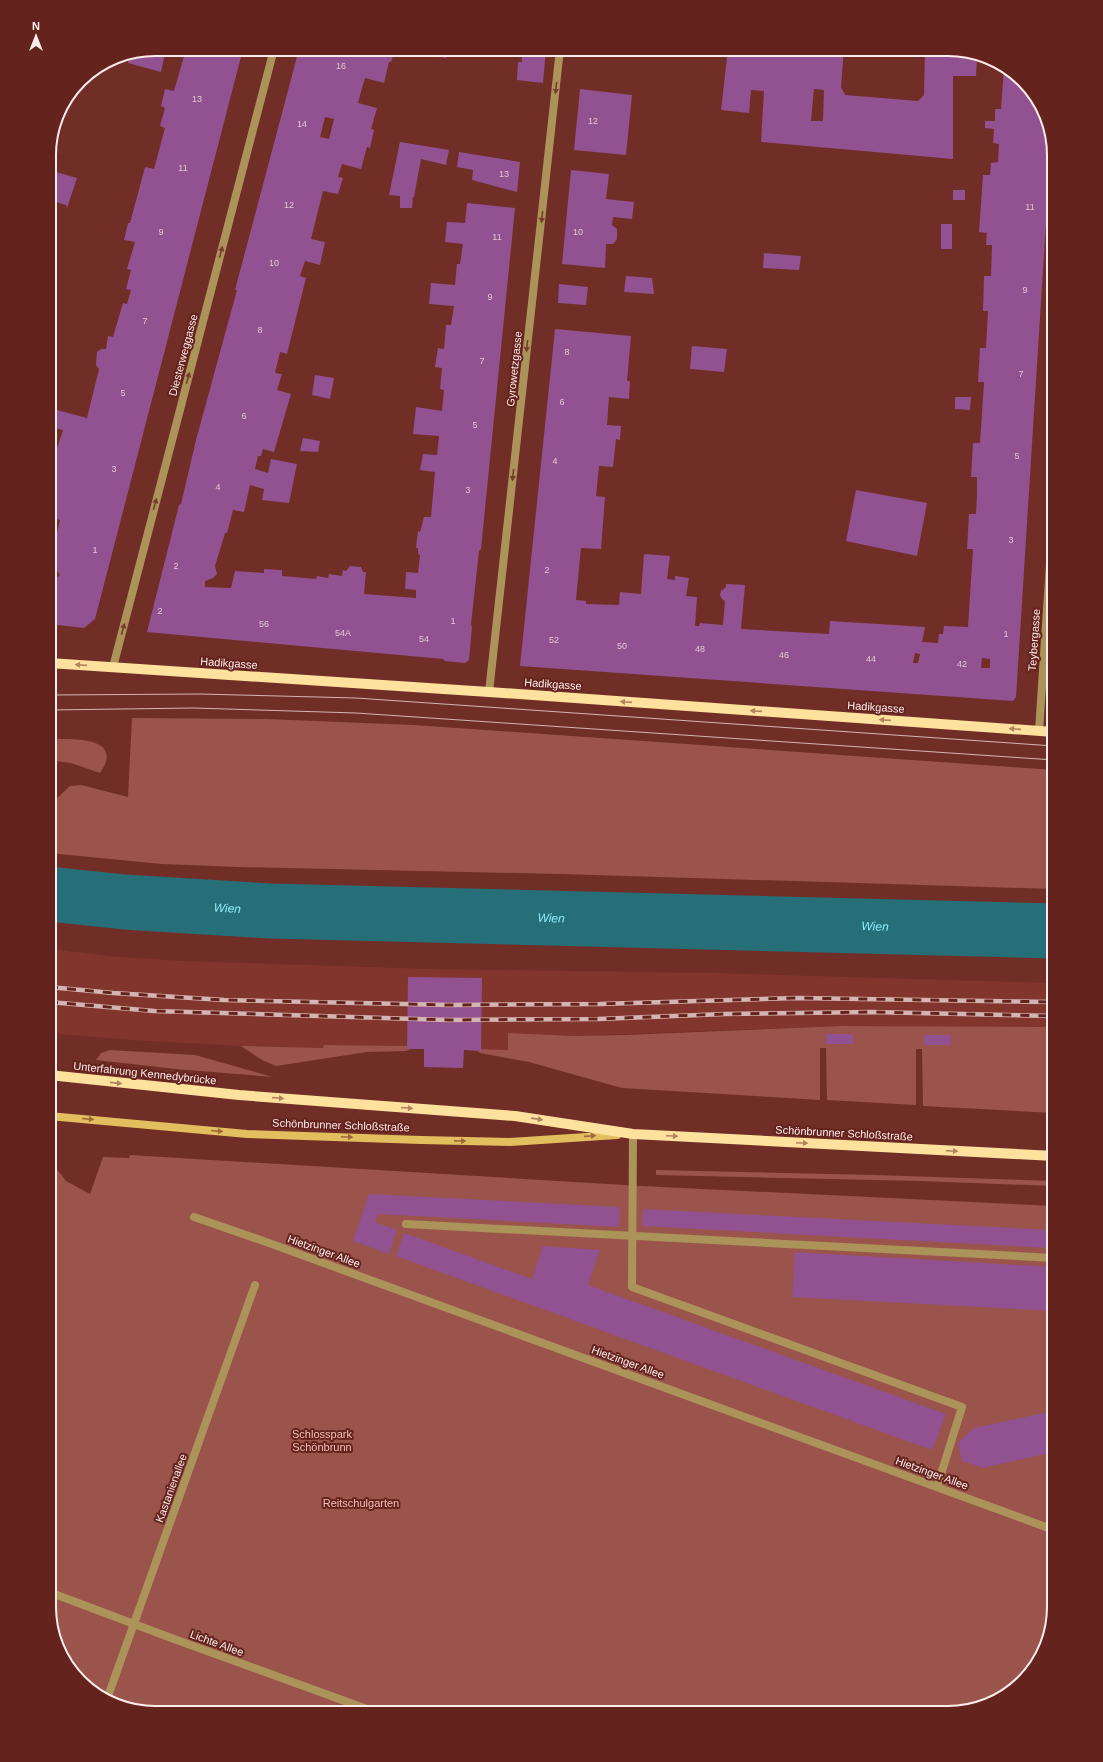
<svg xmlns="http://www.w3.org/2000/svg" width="1103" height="1762" viewBox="0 0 1103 1762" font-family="Helvetica,sans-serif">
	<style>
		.built { fill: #81352d }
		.green { fill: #9a544b; fill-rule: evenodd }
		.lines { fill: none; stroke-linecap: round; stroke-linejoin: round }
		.river { stroke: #266f79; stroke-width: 55 }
		.building { fill: #925190; fill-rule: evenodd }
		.lane { stroke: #ab935a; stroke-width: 8 }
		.street { stroke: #ab935a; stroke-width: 8 }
		.secondary { stroke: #e3be5e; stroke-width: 8 }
		.primary { stroke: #fee19d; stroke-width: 10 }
		.tram { stroke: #d5b5b1; stroke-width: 1 }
		.rail-casing { stroke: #d5b5b1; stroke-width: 4.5 }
		.rail { stroke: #65231d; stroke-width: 3; stroke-dasharray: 9; stroke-linecap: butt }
		.oneway { fill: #763f2c }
		.oneway2 { fill: #b2825d }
		.oneway3 { fill: #9e693a }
		.labels { text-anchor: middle; stroke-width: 4; stroke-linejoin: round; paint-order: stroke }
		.number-label { font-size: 9px; fill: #e3c5d4 }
		.street-label { font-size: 11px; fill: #feecea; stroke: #65231d }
		.park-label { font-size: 11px; fill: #f3c0b8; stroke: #65231d }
		.water-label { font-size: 12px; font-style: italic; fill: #8febf9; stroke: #65231d }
		.rim { fill: none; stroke: #feecea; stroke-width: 2 }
	</style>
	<rect width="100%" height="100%" fill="#712e27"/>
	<polygon class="built" points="49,949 120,957 184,961 428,969 715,973 1054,983 1054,1027 840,1026 575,1036 508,1033 508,1050 407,1046 324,1045 324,1048 241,1046 131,1040 49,1033"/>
	<g class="green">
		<polygon points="132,718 266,719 414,725 1054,770 1054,889 561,874 238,867 162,864 49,853 49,806 70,786 81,785 128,797"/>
		<path d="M49,739C69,739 126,735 100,773L71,763L49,760Z"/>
		<path d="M840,1026L1054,1027V1113L923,1106L922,1049H916V1105L827,1100L826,1048H820V1100L622,1088L529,1062L480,1053L477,1050L481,1049L508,1050V1033L575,1036L625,1035ZM826,1034H853V1043L826,1044ZM924,1035H951V1044L924,1045Z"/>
		<polygon points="324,1045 407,1046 407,1049 410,1049 406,1051 367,1052 276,1066 262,1060 241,1046 323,1048"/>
		<polygon points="110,1050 195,1055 273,1077 176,1069 96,1060 101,1053"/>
		<polygon points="130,1155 641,1186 1054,1206 1054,1607 1036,1666 995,1702 948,1713 148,1713 96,1695 60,1654 49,1607 49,1167 55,1167 66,1181 90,1194 103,1157 129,1158"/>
		<polygon points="656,1170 874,1175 1054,1181 1054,1186 920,1181 656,1175"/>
	</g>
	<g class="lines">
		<path class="river" id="s1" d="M49,894L124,902L271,911L1054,931"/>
	</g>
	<g class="building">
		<polygon points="155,49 166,49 161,72 128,63 130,54"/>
		<polygon points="186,49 243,49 95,619 84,628 49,624 49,573 54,580 60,575 49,560 49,539 54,533 57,532 60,520 49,517 49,473 63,430 49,427 49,408 87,418 99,369 96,365 97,352 101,349 106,349 108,336 113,337 123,303 127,304 131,290 126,289 131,270 127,269 135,242 124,240 128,223 130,223 145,167 154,169 165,128 160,126 165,108 161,106 165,89 174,91"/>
		<path d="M299,49H342L352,52L353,49H395L391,62H389L384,83L365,78L362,88L358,103L377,108L371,129L374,130L370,148L367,147L361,169L342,164L338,177L343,178L338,194L323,191L311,239L325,242L320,265L305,261L300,276L306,278L287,354L280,352L275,373L282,374L277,390L291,394L274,452L263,449L261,456H258L255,469L268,473L271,459L297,464L289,503L262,500L264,489L250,485L244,512L233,510L227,533H225L215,566L217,574L213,578L205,581V587L231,588L235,571L264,573V569L282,570V576L316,579L317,576L328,578L329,574L342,576L343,570L346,571L350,566L361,567L363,572H366L364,594L416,598V590L405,589L406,572L418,573L420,555L418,554V548H416L418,531L420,532L424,517H431L435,472L420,470L423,454L437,455L439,436L413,434L416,407L442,411L444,390L440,389L442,368L435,367L438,348L444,349L446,325H451L454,306L429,304L431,283L455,285L457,264H460L463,244L445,242L447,222L465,223L467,203L515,208L481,549L479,551L471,624L472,627L469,660L465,663L445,661L443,659L147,632L179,505L181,504L196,440L237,290H235ZM325,117L334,119L329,139L320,137Z"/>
		<polygon points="418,49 448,49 446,58 418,52"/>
		<polygon points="521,49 546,49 543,83 517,80 518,62 522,62"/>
		<path d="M728,49H788L816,52V49H844L841,87L845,95L918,101L924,95L925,49H955L977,57L976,76H953V159L761,142L764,91L751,90L749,113L721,110ZM814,89L824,90L823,121H811Z"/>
		<path d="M1004,66L1007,67L1043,108L1051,144L1016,697L1013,701L520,666L555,329L631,336L627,381H630L629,399L609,397L607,425L621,426L620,440L616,439L613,467L599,466L596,496L605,497L601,549L581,548L576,600L586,601V604L619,605L620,592L641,594L644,554L670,556L667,579L675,580V576L689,578L686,596L697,597L695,626H699L700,623L723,625L725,601L722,599L720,595L721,591L726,587V584L745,585L741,629L829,634L830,621L925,627L922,642L938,643L939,634H943L944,626L968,627L973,549H967L969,514H976L977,495V477H971L973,443H980L984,382H978L980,348H986L988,311H983L984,276H991L992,245H986L987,233L979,232L983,175H990L991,163L998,162L999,144L993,143L994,129L985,128V121H995V109H1001ZM915,653L920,654L918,663H913ZM982,658L990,659V668H981Z"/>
		<polygon points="580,89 632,95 626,155 574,150"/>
		<polygon points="400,142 449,150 446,165 421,159 414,197 413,197 412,208 400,208 400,196 389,195"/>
		<polygon points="459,152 520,162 517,192 472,180 473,170 457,167"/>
		<polygon points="49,170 77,178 67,208 66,205 49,200 54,184 49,174"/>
		<polygon points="571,170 609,174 606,199 634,202 632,219 613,217 612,225 617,229 617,239 613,244 606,244 605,268 562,264"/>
		<rect x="953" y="190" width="12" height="10"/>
		<rect x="941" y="224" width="11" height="25"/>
		<polygon points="764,253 801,256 799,270 763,268"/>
		<polygon points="626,276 652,278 654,294 624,292"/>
		<polygon points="559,284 588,287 586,305 558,303"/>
		<polygon points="692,346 727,349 724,372 690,369"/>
		<polygon points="315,375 334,378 330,399 312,395"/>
		<polygon points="955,397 971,397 970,410 955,409"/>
		<polygon points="303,438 320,441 318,452 300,451"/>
		<polygon points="856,490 927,503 917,556 846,541"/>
		<polygon points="408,977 482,978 481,1051 464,1050 463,1068 424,1067 424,1049 407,1049"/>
		<rect x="826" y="1034" width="27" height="10"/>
		<rect x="924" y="1035" width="27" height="10"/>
		<polygon points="369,1194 620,1207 619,1227 378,1214 375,1222 397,1230 389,1254 353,1241"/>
		<polygon points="643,1209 1050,1230 1049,1248 642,1226"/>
		<polygon points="404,1233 532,1279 543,1246 600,1250 588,1285 946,1414 932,1450 396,1256"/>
		<polygon points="795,1252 1054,1267 1054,1311 792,1297"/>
		<polygon points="1054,1406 1054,1452 983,1468 962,1461 958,1443 974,1428 1049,1412 1049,1407"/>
	</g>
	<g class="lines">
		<g class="lane">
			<polyline points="633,1134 632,1287 962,1407 937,1487"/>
			<polyline points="194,1217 269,1243 1054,1530"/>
			<polyline points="406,1224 1054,1258"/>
		</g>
		<g class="street">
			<polyline points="113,667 274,49"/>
			<polyline points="489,692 560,49"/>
			<polyline points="1039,731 1054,503"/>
			<polyline points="49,1592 174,1639 378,1713"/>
			<polyline points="107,1699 255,1285"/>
		</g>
		<polyline class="secondary" points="49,1116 247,1134 421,1140 510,1142 617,1135"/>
		<g class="primary">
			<polyline points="49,663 489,692 1054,732"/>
			<polyline points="49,1075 239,1095 515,1116 633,1134 1054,1156"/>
		</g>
		<g class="tram">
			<polyline points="49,695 200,694 356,698 1054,746"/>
			<polyline points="49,710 194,708 356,713 1054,760"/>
		</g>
		<defs>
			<g id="rail">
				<polyline points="49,987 113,993 224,1000 450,1005 600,1004 797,998 1054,1002"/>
				<polyline points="49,1002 154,1011 449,1020 598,1019 725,1014 871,1012 1054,1016"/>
			</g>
		</defs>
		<use href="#rail" class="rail-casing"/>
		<use href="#rail" class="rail"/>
	</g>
	<defs><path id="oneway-solid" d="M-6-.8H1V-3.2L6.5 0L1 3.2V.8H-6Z"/></defs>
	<g class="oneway">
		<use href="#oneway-solid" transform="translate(556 88) rotate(96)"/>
		<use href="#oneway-solid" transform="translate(542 217) rotate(96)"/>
		<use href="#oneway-solid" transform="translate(221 252) rotate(-75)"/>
		<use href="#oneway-solid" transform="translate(527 346) rotate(96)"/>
		<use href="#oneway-solid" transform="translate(188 378) rotate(-75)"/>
		<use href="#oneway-solid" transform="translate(513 475) rotate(96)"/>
		<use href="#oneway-solid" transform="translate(155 504) rotate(-75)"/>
		<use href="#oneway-solid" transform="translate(123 629) rotate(-75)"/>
	</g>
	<g class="oneway2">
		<use href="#oneway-solid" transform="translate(81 665) rotate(-176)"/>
		<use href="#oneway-solid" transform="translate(626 702) rotate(-176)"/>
		<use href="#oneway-solid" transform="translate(756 711) rotate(-176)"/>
		<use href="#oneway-solid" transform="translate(885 720) rotate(-176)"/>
		<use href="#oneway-solid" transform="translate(1015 729) rotate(-176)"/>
		<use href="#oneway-solid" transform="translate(116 1083) rotate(6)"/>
		<use href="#oneway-solid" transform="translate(278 1098) rotate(4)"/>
		<use href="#oneway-solid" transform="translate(407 1108) rotate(4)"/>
		<use href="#oneway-solid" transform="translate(537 1119) rotate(8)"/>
		<use href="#oneway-solid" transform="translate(672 1136) rotate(3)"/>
		<use href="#oneway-solid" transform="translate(802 1143) rotate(3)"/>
		<use href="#oneway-solid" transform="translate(952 1151) rotate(3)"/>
	</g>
	<g class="oneway3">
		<use href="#oneway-solid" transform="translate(88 1119) rotate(5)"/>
		<use href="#oneway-solid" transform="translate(217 1131) rotate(5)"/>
		<use href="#oneway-solid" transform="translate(590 1136) rotate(-4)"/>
		<use href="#oneway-solid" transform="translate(347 1137) rotate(2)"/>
		<use href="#oneway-solid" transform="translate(460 1141) rotate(1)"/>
	</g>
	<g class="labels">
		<g class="number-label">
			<text x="341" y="69">16</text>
			<text x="197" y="102">13</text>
			<text x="593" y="124">12</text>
			<text x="302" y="127">14</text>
			<text x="183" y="171">11</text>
			<text x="504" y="177">13</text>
			<text x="289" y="208">12</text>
			<text x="1030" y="210">11</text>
			<text x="161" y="235">9</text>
			<text x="578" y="235">10</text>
			<text x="497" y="240">11</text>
			<text x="274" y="266">10</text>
			<text x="1025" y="293">9</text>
			<text x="490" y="300">9</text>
			<text x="145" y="324">7</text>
			<text x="260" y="333">8</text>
			<text x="567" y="355">8</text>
			<text x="482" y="364">7</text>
			<text x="1021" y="377">7</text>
			<text x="123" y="396">5</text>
			<text x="562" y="405">6</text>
			<text x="244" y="419">6</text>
			<text x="475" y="428">5</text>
			<text x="1017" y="459">5</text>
			<text x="555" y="464">4</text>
			<text x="114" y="472">3</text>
			<text x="218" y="490">4</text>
			<text x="468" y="493">3</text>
			<text x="1011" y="543">3</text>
			<text x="95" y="553">1</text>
			<text x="176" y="569">2</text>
			<text x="547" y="573">2</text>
			<text x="160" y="614">2</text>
			<text x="453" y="624">1</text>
			<text x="264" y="627">56</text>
			<text x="343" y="636">54A</text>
			<text x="1006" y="637">1</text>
			<text x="424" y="642">54</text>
			<text x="554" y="643">52</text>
			<text x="622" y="649">50</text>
			<text x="700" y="652">48</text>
			<text x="784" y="658">46</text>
			<text x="871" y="662">44</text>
			<text x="962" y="667">42</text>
		</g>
		<g class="street-label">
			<text transform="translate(183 355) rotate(-75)" y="4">Diesterweggasse</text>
			<text transform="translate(514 369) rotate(-84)" y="4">Gyrowetzgasse</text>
			<text transform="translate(1034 640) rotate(-86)" y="4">Teybergasse</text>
			<text transform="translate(229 663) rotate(4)" y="4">Hadikgasse</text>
			<text transform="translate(553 684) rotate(4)" y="4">Hadikgasse</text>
			<text transform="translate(876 707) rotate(4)" y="4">Hadikgasse</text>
			<text transform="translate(145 1073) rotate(6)" y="4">Unterfahrung Kennedybrücke</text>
			<text transform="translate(341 1125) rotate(2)" y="4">Schönbrunner Schloßstraße</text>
			<text transform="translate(844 1133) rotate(3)" y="4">Schönbrunner Schloßstraße</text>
			<text transform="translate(324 1251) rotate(20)" y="4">Hietzinger Allee</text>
			<text transform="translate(628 1362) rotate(20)" y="4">Hietzinger Allee</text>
			<text transform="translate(932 1473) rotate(20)" y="4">Hietzinger Allee</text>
			<text transform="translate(171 1488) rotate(-70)" y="4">Kastanienallee</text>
			<text transform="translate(217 1643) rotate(20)" y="4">Lichte Allee</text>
		</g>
		<g class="park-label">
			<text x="322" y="1438">Schlosspark<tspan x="322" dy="13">Schönbrunn</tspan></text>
			<text x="361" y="1507">Reitschulgarten</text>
		</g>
		<g class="water-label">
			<text dy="4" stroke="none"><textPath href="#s1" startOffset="179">Wien</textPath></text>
			<text dy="4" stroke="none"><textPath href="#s1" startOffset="503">Wien</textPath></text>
			<text dy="4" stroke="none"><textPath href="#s1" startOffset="827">Wien</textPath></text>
		</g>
	</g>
	<path d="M0 0H1103V1762H0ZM155 56H948A99 99 0 0 1 1047 155V1607A99 99 0 0 1 948 1706H155A99 99 0 0 1 56 1607V155A99 99 0 0 1 155 56Z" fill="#65231d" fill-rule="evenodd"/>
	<path class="rim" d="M155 56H948A99 99 0 0 1 1047 155V1607A99 99 0 0 1 948 1706H155A99 99 0 0 1 56 1607V155A99 99 0 0 1 155 56Z"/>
	<g transform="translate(36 36)" stroke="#65231d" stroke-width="3" paint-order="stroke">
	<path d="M0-3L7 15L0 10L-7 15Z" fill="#feecea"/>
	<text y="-6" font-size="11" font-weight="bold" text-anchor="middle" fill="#feecea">N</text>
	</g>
</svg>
